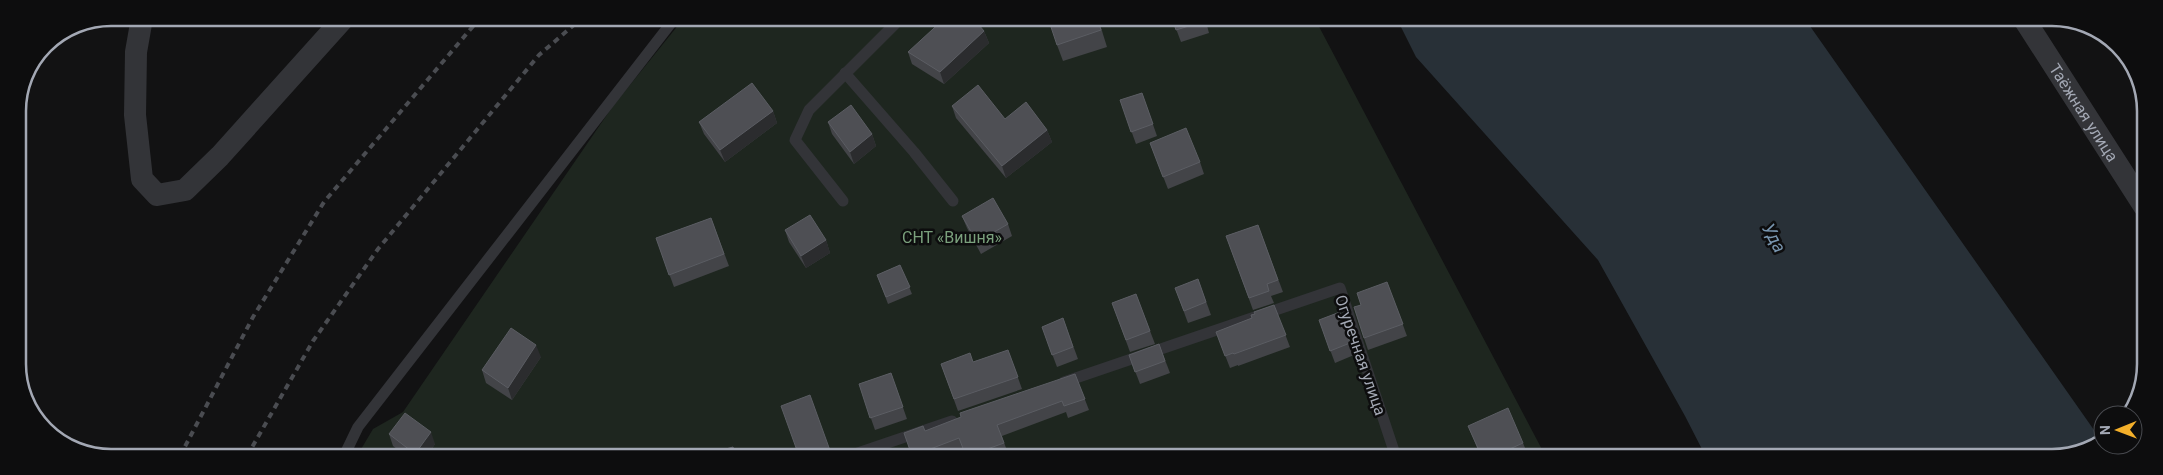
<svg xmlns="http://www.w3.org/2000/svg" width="2163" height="475" viewBox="0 0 2163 475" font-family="Roboto,sans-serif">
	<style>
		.green { fill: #1e261f }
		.water { fill: #283037 }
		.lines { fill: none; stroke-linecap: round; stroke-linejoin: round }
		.service { stroke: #333438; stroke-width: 11 }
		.minor { stroke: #333438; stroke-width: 22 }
		.rail { stroke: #4a4c51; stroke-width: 4; stroke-dasharray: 6 5; stroke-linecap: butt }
		.wall { fill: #434448 }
		.shaded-wall { fill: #2b2c2e }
		.building { fill: #4e4f54; stroke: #5b5d63 }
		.labels { text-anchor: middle; stroke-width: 5; stroke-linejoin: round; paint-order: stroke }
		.street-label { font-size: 16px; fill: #a3a8b4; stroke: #0d0d0e }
		.park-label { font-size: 16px; fill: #7aa07c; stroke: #0d0d0e }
		.water-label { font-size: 18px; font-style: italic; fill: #7996b0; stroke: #0d0d0e }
		.rim { fill: none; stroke: #a3a8b4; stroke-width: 2.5 }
	</style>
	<rect width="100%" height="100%" fill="#121213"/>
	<polygon class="green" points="684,18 1315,19 1546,457 357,456 373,429 403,412 613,106"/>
	<polygon class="water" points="1397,19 1805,19 2101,440 2058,457 1706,457 1685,416 1598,260 1416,57"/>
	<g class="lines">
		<g class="service">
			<polyline points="845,73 914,152 953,201"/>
			<polyline points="843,201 795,140 809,110 901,18"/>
			<polyline points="1064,382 1340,288 1396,457"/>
			<polyline points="344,456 358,427 675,18"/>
			<polyline points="849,456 952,421"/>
		</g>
		<g class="minor">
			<polyline points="142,18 136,52 135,115 142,179 157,195 185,190 220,156 344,18"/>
			<path id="s1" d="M2024,19L2144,206"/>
		</g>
		<g class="rail">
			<polyline points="180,456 253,317 324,202 480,18"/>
			<polyline points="247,456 313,341 378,249 539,55 582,18"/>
		</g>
	</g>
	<g class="wall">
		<polygon points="1098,18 1107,47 1063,61 1057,45"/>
		<polygon points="1172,18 1205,18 1209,33 1181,42"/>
		<polygon points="984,31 989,43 944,84 912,64 908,52"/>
		<polygon points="1142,93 1157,136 1136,144 1120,100"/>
		<polygon points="952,106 1005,119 1047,130 1052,142 1006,178 956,118"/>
		<polygon points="773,111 777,123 725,162 704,134 699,122"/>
		<polygon points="828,122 872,134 876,146 854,164 832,134"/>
		<polygon points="1150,143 1200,162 1204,174 1168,189"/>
		<polygon points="962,216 1008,224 1012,236 981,254 967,228"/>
		<polygon points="711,218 729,266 674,287 656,238"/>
		<polygon points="1258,225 1283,292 1271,296 1274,303 1253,310 1226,236"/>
		<polygon points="785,230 826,240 830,253 806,268 789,242"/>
		<polygon points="900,265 912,294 888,304 877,275"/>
		<polygon points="1198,279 1211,315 1188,323 1175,288"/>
		<polygon points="1387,282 1407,336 1368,350 1364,338 1361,305"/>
		<polygon points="1136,294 1155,344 1130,352 1112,303"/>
		<polygon points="1274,305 1290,347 1238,366 1238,365 1230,368 1216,332 1252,318"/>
		<polygon points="1340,312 1354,355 1335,363 1319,320"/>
		<polygon points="1063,318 1078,359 1057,367 1042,327"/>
		<polygon points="1159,344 1170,373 1140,384 1129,355"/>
		<polygon points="1008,350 1022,389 958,411 941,364 973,362"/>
		<polygon points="541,357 512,400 486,383 482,370"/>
		<polygon points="891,373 907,419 875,430 859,384"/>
		<polygon points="1075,374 1089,410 1068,418 1066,412 1002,436 1008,454 1002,456 966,456 963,449 944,456 912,456 904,433 925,431"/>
		<polygon points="1468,426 1523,443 1528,455 1523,457 1481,457"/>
		<polygon points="389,434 435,444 427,456 406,456 393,446"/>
	</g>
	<g class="shaded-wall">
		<polygon points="984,31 989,43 944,84 940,72"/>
		<polygon points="773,111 777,123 725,162 720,150"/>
		<polygon points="1047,130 1052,142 1006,178 1002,166"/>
		<polygon points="872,134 876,146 854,164 850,152"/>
		<polygon points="826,240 830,253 806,268 801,256"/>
		<polygon points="536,345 541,357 512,400 508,388"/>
		<polygon points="431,432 435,444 427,456 416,456 415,454"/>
	</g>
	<g class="building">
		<polygon points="945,18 973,18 984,31 940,72 908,52"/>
		<polygon points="1048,18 1097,18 1101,30 1057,45"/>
		<polygon points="1172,18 1204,18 1205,21 1176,30"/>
		<polygon points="752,83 773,111 720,150 699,122"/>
		<polygon points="978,85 1005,119 1026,102 1047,130 1002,166 952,106"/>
		<polygon points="1142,93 1153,124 1131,132 1120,100"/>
		<polygon points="851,105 872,134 850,152 828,122"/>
		<polygon points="1186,128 1200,162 1163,177 1150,143"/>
		<polygon points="993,198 1008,224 977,242 962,216"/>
		<polygon points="810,215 826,240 801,256 785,230"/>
		<polygon points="711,218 724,254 669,275 656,238"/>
		<polygon points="1258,225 1278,280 1267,284 1269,291 1249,298 1226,236"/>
		<polygon points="900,265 910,287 886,297 877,275"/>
		<polygon points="1198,279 1206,302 1184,311 1175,288"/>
		<polygon points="1387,282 1403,324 1364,338 1354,307 1361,305 1357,293"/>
		<polygon points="1136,294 1150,331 1126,340 1112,303"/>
		<polygon points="1274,305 1286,335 1234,354 1233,353 1225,356 1216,332 1252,318 1251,315 1255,314 1254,312"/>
		<polygon points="1340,312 1350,343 1330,351 1319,320"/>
		<polygon points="1063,318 1073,347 1052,355 1042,327"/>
		<polygon points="511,328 536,345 508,388 482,370"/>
		<polygon points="1159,344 1165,361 1135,372 1129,355"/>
		<polygon points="1008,350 1018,377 954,399 941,364 970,353 973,362"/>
		<polygon points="891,373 903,407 870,418 859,384"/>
		<polygon points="1075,374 1085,399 1064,406 1062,401 997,425 1004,443 968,456 966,456 959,438 912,456 904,433 923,426 925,431 961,417 960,413"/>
		<polygon points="810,395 832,456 799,456 781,406"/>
		<polygon points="1508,408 1523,443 1492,457 1482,457 1468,426"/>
		<polygon points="405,413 431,432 415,454 389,434"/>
		<polygon points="733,447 736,456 709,456 708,454"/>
		<polygon points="503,449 506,456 486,456"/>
		<polygon points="1380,450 1382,457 1351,457"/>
		<polygon points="861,453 862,456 851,456"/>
	</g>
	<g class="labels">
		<g class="street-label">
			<text dy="6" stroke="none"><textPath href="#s1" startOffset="111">Таёжная улица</textPath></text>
			<text transform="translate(1361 355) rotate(71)" y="6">Огуречная улица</text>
		</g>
		<g class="park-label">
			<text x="952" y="243">СНТ «Вишня»</text>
		</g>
		<g class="water-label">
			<text transform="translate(1774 238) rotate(62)" y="6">Уда</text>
		</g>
	</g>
	<path d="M0 0H2163V475H0ZM111 26H2052A85 85 0 0 1 2137 111V364A85 85 0 0 1 2052 449H111A85 85 0 0 1 26 364V111A85 85 0 0 1 111 26Z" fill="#0d0d0e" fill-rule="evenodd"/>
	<path class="rim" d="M111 26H2052A85 85 0 0 1 2137 111V364A85 85 0 0 1 2052 449H111A85 85 0 0 1 26 364V111A85 85 0 0 1 111 26Z"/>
	<g transform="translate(2118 430) rotate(269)"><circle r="24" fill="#0d0d0e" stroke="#494b50"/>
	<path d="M0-4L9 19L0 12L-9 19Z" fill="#f3af2a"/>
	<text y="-8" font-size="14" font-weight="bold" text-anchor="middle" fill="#a3a8b4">N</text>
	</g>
</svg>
